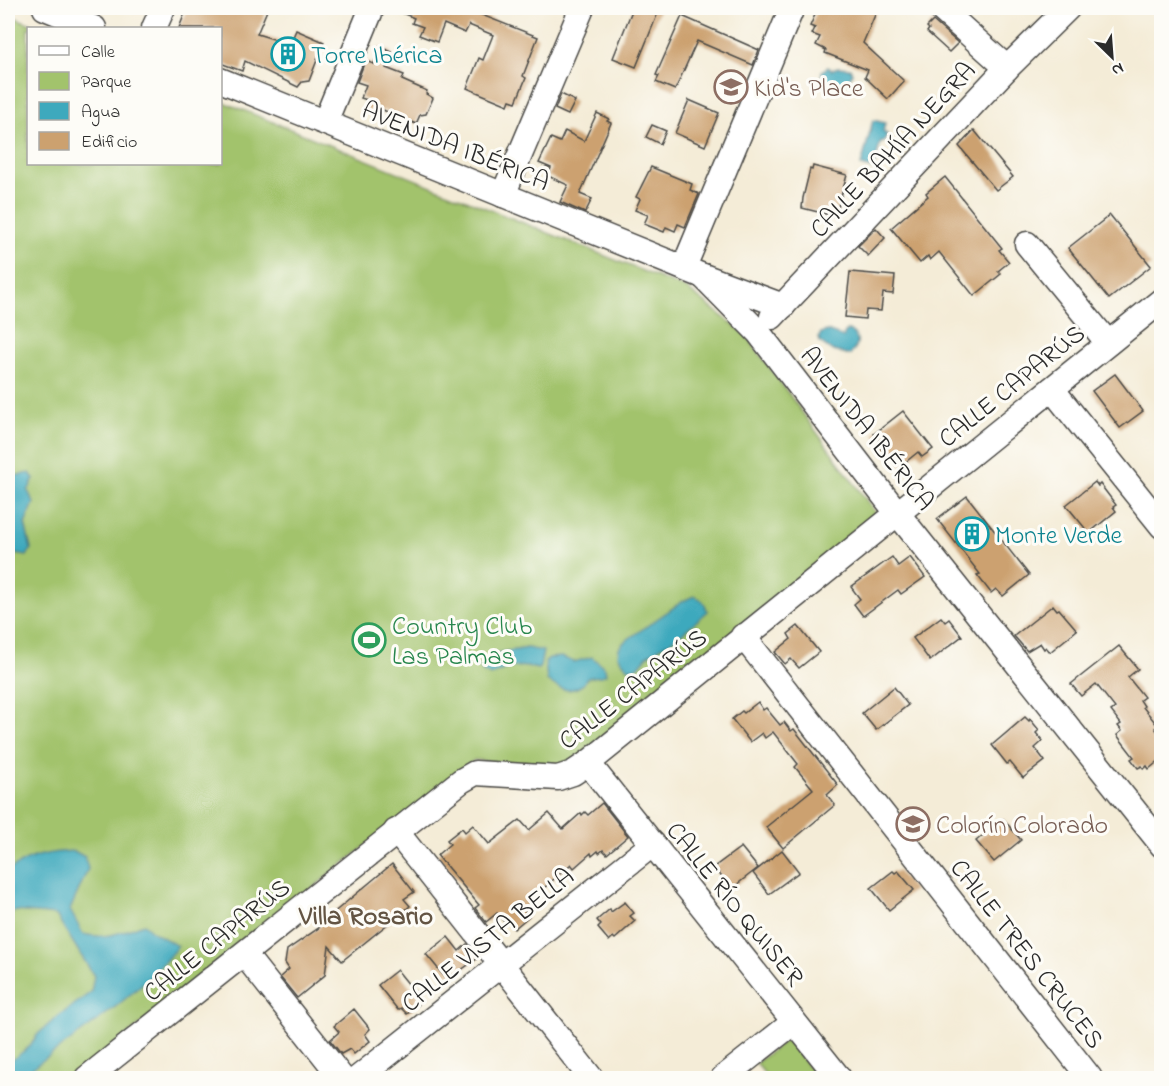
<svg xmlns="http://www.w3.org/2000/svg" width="1169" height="1086" viewBox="0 0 1169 1086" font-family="'Indie Flower',sans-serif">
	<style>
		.green { fill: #a2c36c; stroke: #66774c; stroke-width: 1.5 }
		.water { fill: #3ea9bd; stroke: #346a74; stroke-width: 1.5 }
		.building { fill: #cca16f }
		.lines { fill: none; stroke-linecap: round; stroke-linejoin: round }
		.minor-casing { stroke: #494845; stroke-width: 27 }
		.minor { stroke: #fff; stroke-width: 24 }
		.labels { text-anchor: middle; stroke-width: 6; stroke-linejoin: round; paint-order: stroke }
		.culture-label { font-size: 26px; fill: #0d838f; stroke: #fdfcf7; text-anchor: start }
		.education-label { font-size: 26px; fill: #785e54; stroke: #fdfcf7; text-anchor: start }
		.street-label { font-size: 26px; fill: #2b2b2b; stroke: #fdfcf7 }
		.leisure-label { font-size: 26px; fill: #27864d; stroke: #fdfcf7; text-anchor: start }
		.neighbourhood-label { font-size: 27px; font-weight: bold; fill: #635443; stroke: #fdfcf7 }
	</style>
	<rect width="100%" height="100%" fill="#fdfcf7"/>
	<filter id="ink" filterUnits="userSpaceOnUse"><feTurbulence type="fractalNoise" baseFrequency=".0167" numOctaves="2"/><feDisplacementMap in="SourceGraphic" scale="12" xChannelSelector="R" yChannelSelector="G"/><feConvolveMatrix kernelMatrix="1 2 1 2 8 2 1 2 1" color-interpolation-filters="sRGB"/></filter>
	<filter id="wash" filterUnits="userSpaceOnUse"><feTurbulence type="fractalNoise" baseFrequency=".008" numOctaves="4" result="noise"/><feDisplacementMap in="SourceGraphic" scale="24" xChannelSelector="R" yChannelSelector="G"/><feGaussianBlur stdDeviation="1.35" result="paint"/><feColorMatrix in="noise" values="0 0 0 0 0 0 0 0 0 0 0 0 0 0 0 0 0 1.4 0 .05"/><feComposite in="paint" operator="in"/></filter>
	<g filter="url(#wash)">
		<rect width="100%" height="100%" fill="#f4ecd7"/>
		<g class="green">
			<polygon points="8,15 41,28 28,28 28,164 220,164 221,101 687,289 745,334 881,520 572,768 474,760 73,1078 8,1078"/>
			<polygon points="787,1039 817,1078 768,1078 756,1063"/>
		</g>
		<g class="water">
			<path d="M828,67L831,70L838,67L850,68L852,73C847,88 832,86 822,76V71Z"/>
			<polygon points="873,120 885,123 883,132 887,134 884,142 881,141 873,169 861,166"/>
			<path d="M849,330C861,338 859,345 850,355L833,351L820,342L819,337L821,333L827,331L843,337L845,332Z"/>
			<polygon points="30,473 34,479 28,491 34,503 25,524 31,549 27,556 8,553 8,477"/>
			<path d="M694,596C702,599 706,603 707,612L679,636L648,655L640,665L633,669L627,667L618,656L619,648L624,642L683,601Z"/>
			<path d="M527,648L543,651L540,667L538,669C521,664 506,666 491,676L483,672L480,667C487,649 512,652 527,648Z"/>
			<path d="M561,657L574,662L592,657L605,668L606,674C601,678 595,675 588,678C583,681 587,681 582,685C568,694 558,689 547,680L545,662L549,658Z"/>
			<path d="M74,851L85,857L88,869L70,910L83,934C106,940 123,932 144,924L153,932L178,946C135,1000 73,1037 19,1078H8V1063L29,1047L38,1034L55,1019L91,992L94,976L56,915L16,911L8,914V870C16,867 21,862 29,859C43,853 59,852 74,851Z"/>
		</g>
		<g id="blocks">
			<g class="building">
				<polygon points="187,8 268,8 257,34 290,44 296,30 324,42 309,81 302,82 298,87 245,61 242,71 220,63 220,28 179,28"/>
				<polygon points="390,8 464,8 538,37 523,76 526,78 516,102 510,100 508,105 467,88 479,58 483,60 493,35 469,25 465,33 444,24 437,42 419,35 423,27 412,23 414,18"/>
				<polygon points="633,8 660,8 636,67 613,58"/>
				<polygon points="818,8 878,8 863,43 904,81 888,99 865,77 868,70 825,53 826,50 816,45 820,37 812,34 815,28 810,26"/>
				<polygon points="682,16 759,50 753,65 697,41 675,90 656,82 659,76 656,75"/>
				<polygon points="933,21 958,43 949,52 927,32 929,29 927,27"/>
				<polygon points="380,47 392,52 386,68 404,75 402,80 427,91 426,94 433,98 426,114 420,115 416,124 383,110 381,115 364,108 367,100 361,98 366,85 357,82 365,61 374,64"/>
				<polygon points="561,94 575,101 568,115 555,109"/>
				<polygon points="689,100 719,113 705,146 675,133"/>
				<polygon points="597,113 609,119 607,121 611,123 580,194 592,199 585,213 560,202 568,185 548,176 551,168 539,163 551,138 560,142 565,131 584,141"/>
				<polygon points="652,125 666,131 660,144 646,137"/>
				<polygon points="974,130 1013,177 996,190 959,146"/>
				<polygon points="813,166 847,175 836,214 835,213 834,216 802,208 803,198 810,169 812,170"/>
				<polygon points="651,167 692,184 690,190 699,194 685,227 678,224 675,231 666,227 664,232 644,224 648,215 635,210 640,199 636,197"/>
				<polygon points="945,177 1002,248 999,250 1009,262 998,271 1001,274 974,296 939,252 930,260 928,256 920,263 891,228 928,196 926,193"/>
				<polygon points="1110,215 1151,266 1109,299 1068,248"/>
				<polygon points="876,228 885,238 868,256 858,246"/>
				<polygon points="850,272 895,276 893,294 883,293 881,311 866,310 865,319 845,317"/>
				<polygon points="1115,374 1143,411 1120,428 1092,391"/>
				<polygon points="903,411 933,449 922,457 918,452 902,465 893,452 887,457 879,446 881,444 874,434"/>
				<polygon points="1095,482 1098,486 1100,484 1116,505 1113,507 1116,511 1089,533 1066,505"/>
				<polygon points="967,496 1029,575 1003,596 996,589 991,593 977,575 980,574 937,519"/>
				<polygon points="892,557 898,566 910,557 925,577 901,594 898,590 863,616 854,604 860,599 851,587"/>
				<polygon points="1053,605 1057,610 1059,609 1077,630 1050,652 1046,647 1044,649 1040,643 1027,651 1014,636"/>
				<polygon points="941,617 945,622 949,619 962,636 930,661 913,638"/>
				<polygon points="798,626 819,652 799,668 791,659 785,664 775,652 791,639 788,634"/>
				<polygon points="1119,646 1138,669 1128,677 1144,697 1140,700 1144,706 1143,707 1158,726 1155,728 1161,736 1161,759 1149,769 1147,766 1144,769 1142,766 1138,768 1131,759 1134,757 1117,735 1122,731 1118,726 1121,724 1111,711 1115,708 1096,684 1081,696 1071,684"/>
				<polygon points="894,687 908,705 876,730 862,713"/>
				<polygon points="758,702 763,710 766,708 780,725 784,722 791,731 794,729 838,785 827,795 835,805 783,848 766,827 813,789 795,767 798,764 773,732 765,738 762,733 750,742 732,719 742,711 744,713"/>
				<polygon points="1025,717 1029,721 1030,719 1039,730 1036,733 1043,741 1035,748 1045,761 1023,778 1010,762 1007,764 992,745"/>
				<polygon points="602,803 628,836 607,854 603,850 599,853 598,851 592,856 591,853 574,868 571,864 528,902 531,906 525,912 529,916 514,929 507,921 505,923 497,913 486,922 475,908 479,905 437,855 450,844 447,840 462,828 465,832 473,825 489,844 520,820 529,830 549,813 563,829 581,813 582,815 585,812 588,815"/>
				<polygon points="1003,819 1021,840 994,862 976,841"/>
				<polygon points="741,847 758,868 731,889 714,867"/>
				<polygon points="782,850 799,872 769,894 753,873"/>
				<polygon points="392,864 414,892 404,899 410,906 342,961 329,946 325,975 297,998 280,977 289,969 285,963 287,950 320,927 320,924"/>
				<polygon points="893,871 895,873 898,871 914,890 889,910 871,888"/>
				<polygon points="625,902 634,913 630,916 635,921 615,939 613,937 609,941 598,928 601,925 597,920 610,909 611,912"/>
				<polygon points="448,937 459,951 467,944 478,958 451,977 448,973 444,976 426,954"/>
				<polygon points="397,970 419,997 415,1000 418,1005 407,1014 401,1008 398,1010 378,985"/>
				<polygon points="354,1009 370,1029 365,1034 370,1041 354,1054 350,1049 341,1054 330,1040 339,1032 334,1026"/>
			</g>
		</g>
	</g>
	<g filter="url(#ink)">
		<use href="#blocks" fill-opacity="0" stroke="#494845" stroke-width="1.5"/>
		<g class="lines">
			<defs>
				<g id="minor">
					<polyline points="45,8 94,28"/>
					<polyline points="940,8 1007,68"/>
					<polyline points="154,28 163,8"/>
					<polyline points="220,80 703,276 783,306"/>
					<polyline points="325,122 372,8"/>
					<polyline points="503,195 582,8"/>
					<polyline points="1027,244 1108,343"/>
					<polyline points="684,267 792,8"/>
					<polyline points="703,276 758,332 898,514 1162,845"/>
					<polyline points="772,317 1007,68 1068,8"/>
					<polyline points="1052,389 1162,526"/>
					<polyline points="743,636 1090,1078"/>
					<polyline points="588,763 839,1078"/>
					<polyline points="396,831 591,1078"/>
					<polyline points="244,954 342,1078"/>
					<polyline points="87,1078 461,781 475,773 558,778 573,773 588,763 1162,300"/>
					<polyline points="358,1078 653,844"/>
					<polyline points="723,1078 794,1022"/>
				</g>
			</defs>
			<use href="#minor" class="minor-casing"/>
			<use href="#minor" class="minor"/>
		</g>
	</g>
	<defs>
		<symbol id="building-ring" viewBox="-11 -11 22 22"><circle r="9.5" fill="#fdfcf7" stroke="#0f9aa8" stroke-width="1.5"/><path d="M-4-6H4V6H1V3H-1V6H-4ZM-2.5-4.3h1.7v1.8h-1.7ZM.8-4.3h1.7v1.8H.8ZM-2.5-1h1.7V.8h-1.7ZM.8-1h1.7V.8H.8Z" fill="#0f9aa8"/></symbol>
		<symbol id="school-ring" viewBox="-11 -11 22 22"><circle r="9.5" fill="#fdfcf7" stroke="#8d6e63" stroke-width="1.5"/><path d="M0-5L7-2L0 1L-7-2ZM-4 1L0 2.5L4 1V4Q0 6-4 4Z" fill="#8d6e63"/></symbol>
		<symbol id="stadium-ring" viewBox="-11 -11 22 22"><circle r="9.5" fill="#fdfcf7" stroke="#2e9e5b" stroke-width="1.5"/><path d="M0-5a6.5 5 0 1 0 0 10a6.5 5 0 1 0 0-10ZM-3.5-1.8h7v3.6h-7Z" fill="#2e9e5b"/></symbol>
	</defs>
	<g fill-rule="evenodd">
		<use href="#building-ring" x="269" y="35" width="38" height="38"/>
		<use href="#school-ring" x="712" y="68" width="38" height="38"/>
		<use href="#building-ring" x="953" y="515" width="38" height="38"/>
		<use href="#stadium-ring" x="350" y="621" width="38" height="38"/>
		<use href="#school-ring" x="894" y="805" width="38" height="38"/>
	</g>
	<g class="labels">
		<g class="culture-label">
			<text x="311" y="63">Torre Ibérica</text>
			<text x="995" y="543">Monte Verde</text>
		</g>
		<g class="education-label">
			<text x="754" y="96">Kid's Place</text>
			<text x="936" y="833">Colorín Colorado</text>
		</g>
		<g class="street-label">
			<text transform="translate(456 145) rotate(22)" y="9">AVENIDA IBÉRICA</text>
			<text transform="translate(892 149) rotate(-47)" y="9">CALLE BAHÍA NEGRA</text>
			<text transform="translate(1011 385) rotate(-39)" y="9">CALLE CAPARÚS</text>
			<text transform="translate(868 428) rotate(52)" y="9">AVENIDA IBÉRICA</text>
			<text transform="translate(632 688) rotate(-38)" y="9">CALLE CAPARÚS</text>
			<text transform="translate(736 903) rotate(51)" y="9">CALLE RÍO QUISER</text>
			<text transform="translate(216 939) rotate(-39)" y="9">CALLE CAPARÚS</text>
			<text transform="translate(487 939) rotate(-39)" y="9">CALLE VISTA BELLA</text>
			<text transform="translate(1028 953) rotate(52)" y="9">CALLE TRES CRUCES</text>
		</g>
		<g class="leisure-label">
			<text x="392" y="634">Country Club<tspan x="392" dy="30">Las Palmas</tspan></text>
		</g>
		<g class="neighbourhood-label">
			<text x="366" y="924">Villa Rosario</text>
		</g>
	</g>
	<rect width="1169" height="1086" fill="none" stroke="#fdfcf7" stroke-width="30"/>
	<rect x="27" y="27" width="195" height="138" fill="#fdfcf7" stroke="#a9a8a5" stroke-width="1.5"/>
	<rect x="39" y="46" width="30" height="9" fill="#ffffff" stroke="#a9a8a5" stroke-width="1.5"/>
	<text x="81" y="57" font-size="18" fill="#2b2b2b">Calle</text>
	<rect x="39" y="72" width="30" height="18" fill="#a2c36c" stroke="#a9a8a5" stroke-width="1.5"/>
	<text x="81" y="87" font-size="18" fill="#2b2b2b">Parque</text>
	<rect x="39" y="102" width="30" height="18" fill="#3ea9bd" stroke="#a9a8a5" stroke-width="1.5"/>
	<text x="81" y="117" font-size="18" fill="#2b2b2b">Agua</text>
	<rect x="39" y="132" width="30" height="18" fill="#cca16f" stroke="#a9a8a5" stroke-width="1.5"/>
	<text x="81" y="147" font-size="18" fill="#2b2b2b">Edificio</text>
	<g transform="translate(1112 57) rotate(155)" stroke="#fdfcf7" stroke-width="4.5" paint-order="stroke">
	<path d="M0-4.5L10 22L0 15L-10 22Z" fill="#2b2b2b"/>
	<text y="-9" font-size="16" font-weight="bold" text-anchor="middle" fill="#2b2b2b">N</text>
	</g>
</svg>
